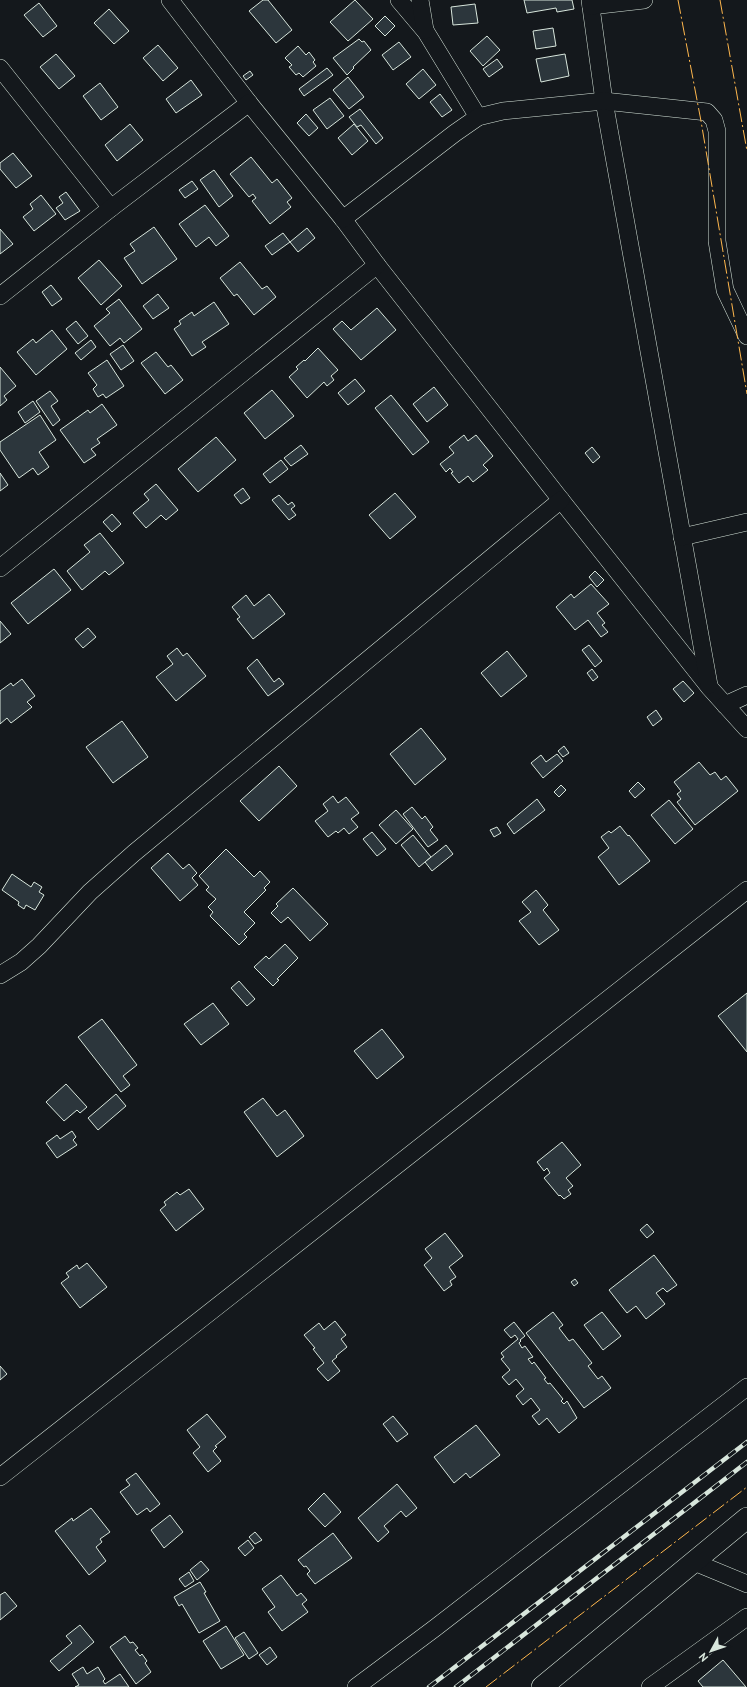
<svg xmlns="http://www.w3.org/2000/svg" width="747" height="1687" viewBox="0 0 747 1687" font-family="'PT Sans',sans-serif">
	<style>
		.building { fill: #2c363c; stroke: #d8e6dc }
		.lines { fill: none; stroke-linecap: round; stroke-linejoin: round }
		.minor-casing { stroke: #d8e6dc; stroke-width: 18 }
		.tertiary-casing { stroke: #d8e6dc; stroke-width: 22 }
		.minor { stroke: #14181c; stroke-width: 17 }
		.tertiary { stroke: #14181c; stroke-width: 21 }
		.rail-casing { stroke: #d8e6dc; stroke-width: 4.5 }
		.rail { stroke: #14181c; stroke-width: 3; stroke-dasharray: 9; stroke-linecap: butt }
		.power { stroke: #ffb74d; stroke-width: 1; stroke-dasharray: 14 3 2 3; stroke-linecap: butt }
	</style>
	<rect width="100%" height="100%" fill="#14181c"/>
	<g class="building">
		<polygon points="263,0 268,0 292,30 276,43 249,11"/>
		<polygon points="355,0 373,19 348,41 330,22"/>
		<polygon points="524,0 572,0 574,9 557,12 556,8 527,13"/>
		<polygon points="39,3 57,26 43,37 24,15"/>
		<polygon points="475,4 478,23 453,25 451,7"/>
		<polygon points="109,9 129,31 114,44 94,23"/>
		<polygon points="385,16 395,26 385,36 375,26"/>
		<polygon points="553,28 556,46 536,49 533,31"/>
		<polygon points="487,36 500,50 483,66 470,51"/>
		<polygon points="359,39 362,42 364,41 371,50 353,67 354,68 347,75 333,58"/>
		<polygon points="399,42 411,57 393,70 382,55"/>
		<polygon points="158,45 178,68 163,81 143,58"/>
		<polygon points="298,46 306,55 309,52 315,60 313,62 316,66 303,77 299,73 296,75 289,67 292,65 285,58"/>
		<polygon points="56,54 75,76 59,89 40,67"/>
		<polygon points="565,54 569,76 541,82 536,59"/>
		<polygon points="497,59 503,67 489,77 483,69"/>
		<polygon points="327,68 333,75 304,96 299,89"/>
		<polygon points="423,69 436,85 419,99 406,84"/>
		<polygon points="250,71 253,75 246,80 243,76"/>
		<polygon points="348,77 364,97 349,109 333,90"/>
		<polygon points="191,80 202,95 176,113 166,99"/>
		<polygon points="100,83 118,107 101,120 83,96"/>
		<polygon points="440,94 452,110 442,117 430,102"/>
		<polygon points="330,98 344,116 327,129 313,110"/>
		<polygon points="360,109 383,138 376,144 361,125 357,127 349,117"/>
		<polygon points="306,114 318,128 309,136 297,123"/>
		<polygon points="130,124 143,140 117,161 105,145"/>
		<polygon points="354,124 368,141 352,155 338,138"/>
		<polygon points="13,153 32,176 16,188 0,169 0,163"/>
		<polygon points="251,157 272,183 277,179 292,198 287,202 291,207 270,224 252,201 256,198 253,194 249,197 230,174"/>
		<polygon points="214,170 233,196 219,207 200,180"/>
		<polygon points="192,181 198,189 185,198 179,190"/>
		<polygon points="66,192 80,211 65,220 56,208 63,203 59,197"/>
		<polygon points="41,195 56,214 34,231 23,217 33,209 30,204"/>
		<polygon points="205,205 229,236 216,246 209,237 196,247 179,224"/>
		<polygon points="154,227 177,259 142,284 124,258 135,251 130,244"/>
		<polygon points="307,228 315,238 298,252 290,242"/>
		<polygon points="0,229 13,244 0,254"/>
		<polygon points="283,233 290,242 272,255 265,246"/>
		<polygon points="99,260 122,286 101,305 78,278"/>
		<polygon points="240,262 262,289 267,286 276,297 254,315 237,294 234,296 220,278"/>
		<polygon points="51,285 62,299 52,306 42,292"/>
		<polygon points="158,294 169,308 153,319 143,306"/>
		<polygon points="119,299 142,329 124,343 120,338 110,346 94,326 110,313 106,309"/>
		<polygon points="214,302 229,324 202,342 206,347 192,356 174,329 181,324 179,321 192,312 194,316"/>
		<polygon points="377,308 396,330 361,360 333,329 342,321 351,330"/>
		<polygon points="76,321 88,336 78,344 66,329"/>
		<polygon points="52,330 67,349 36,375 17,352 33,339 36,343"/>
		<polygon points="91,340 96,347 81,360 75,353"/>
		<polygon points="123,345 134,361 121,370 110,354"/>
		<polygon points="318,348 338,370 331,376 334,380 327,386 324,382 307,398 289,377 298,369 296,367 304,360 305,361"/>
		<polygon points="156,352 168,367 171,365 183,380 165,394 141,363"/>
		<polygon points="107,360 124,386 106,398 103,394 98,397 93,389 97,385 88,373"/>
		<polygon points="0,367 16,386 4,396 7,400 0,406"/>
		<polygon points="355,379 365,391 348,405 338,393"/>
		<polygon points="434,387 448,405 427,422 413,404"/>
		<polygon points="272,390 294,416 265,439 244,413"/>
		<polygon points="50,391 58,401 51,406 60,420 53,426 36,401"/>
		<polygon points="391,395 429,442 413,455 375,408"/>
		<polygon points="33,401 40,412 25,423 18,412"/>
		<polygon points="102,404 117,425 97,439 100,443 91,449 96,455 84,463 60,430 88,410 90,413"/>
		<polygon points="40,415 56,440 39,452 49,467 38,475 33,468 19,478 0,450 0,442"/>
		<polygon points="464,435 468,441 476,435 493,456 483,465 488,470 473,482 468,476 459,483 451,473 453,472 450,468 446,472 440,464 454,453 449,447"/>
		<polygon points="216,437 236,460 198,492 178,469"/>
		<polygon points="301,445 308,454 291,466 284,458"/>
		<polygon points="592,447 600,457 593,463 585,453"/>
		<polygon points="281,460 288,469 270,483 263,474"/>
		<polygon points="0,473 8,485 0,491"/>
		<polygon points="156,484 178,510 166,520 161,515 146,528 133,513 149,500 144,494"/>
		<polygon points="243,488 250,498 241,504 234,495"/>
		<polygon points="395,493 416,517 390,539 369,515"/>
		<polygon points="279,495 288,505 292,502 295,506 291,509 296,515 289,520 272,500"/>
		<polygon points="112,514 121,524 112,532 103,522"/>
		<polygon points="100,533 124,563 109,575 105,571 82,590 67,571 90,552 84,545"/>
		<polygon points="54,569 71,590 28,624 11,603"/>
		<polygon points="595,571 604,580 597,587 589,577"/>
		<polygon points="591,584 609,604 597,613 605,623 602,625 608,632 601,637 588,620 575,630 556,607 571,594 574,598"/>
		<polygon points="269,594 285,614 253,639 237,619 240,617 232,607 246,595 254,606"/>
		<polygon points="0,621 11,634 0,643"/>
		<polygon points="88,628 96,637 83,648 75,639"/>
		<polygon points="589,645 602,661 595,667 582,650"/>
		<polygon points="177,648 183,656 187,653 206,676 176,701 156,677 173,664 167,656"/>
		<polygon points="507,651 527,676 501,697 481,673"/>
		<polygon points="257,659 274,682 279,678 284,684 268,696 247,668"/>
		<polygon points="592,669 598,677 593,681 587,673"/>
		<polygon points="22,679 35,696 27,702 32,707 11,723 7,718 0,724 0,691 11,683 13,686"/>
		<polygon points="683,681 694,693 684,702 673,689"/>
		<polygon points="656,710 662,719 653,726 647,717"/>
		<polygon points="122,721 148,757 113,783 86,747"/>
		<polygon points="421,728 446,759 415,785 390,754"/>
		<polygon points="564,746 569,753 563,757 558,751"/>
		<polygon points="557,754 563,761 543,778 531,763 541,755 546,762"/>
		<polygon points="699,762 710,775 715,772 721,780 726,776 738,791 695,825 677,802 681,799 677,794 681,791 674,782"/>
		<polygon points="279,766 297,786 259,821 240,801"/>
		<polygon points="638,782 645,789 635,798 629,791"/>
		<polygon points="561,785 566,790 559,797 554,792"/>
		<polygon points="333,796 338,803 346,797 359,813 351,819 358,827 349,834 344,828 338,833 336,831 328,837 315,821 328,811 323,804"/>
		<polygon points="537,799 545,810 514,834 507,824"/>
		<polygon points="669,800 693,829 675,844 651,815"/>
		<polygon points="412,807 422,819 425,816 433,827 430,830 438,840 428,847 403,814"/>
		<polygon points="396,810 413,829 396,844 379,825"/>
		<polygon points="620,826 628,836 629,835 650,861 619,885 598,857 609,848 601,837 609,831 611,833"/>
		<polygon points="497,827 501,833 494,837 490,830"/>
		<polygon points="372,832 386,849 377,856 363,839"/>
		<polygon points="413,835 431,857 419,867 401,845"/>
		<polygon points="446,845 453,854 432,871 425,862"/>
		<polygon points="226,849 254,877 260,871 270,882 264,888 266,890 244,912 255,923 244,934 247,937 239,945 210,916 213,912 208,907 216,899 206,890 209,887 199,876"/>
		<polygon points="168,853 183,869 189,864 197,873 192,878 198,885 180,901 151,868"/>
		<polygon points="12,874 31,887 34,882 42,887 39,892 44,895 35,910 26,905 24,909 18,905 19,902 2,890"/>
		<polygon points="293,888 328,924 310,941 288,917 281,923 271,913 278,906 276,904"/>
		<polygon points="536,890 548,905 543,910 559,930 539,945 519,921 531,912 522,902"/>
		<polygon points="285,944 298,958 277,979 279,980 273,986 254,967 266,956 269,959"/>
		<polygon points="239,981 255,999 247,1006 231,988"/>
		<polygon points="747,993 747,1052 718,1016"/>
		<polygon points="213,1003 229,1024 201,1045 184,1024"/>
		<polygon points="102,1019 137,1065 123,1076 130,1085 121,1092 78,1037"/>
		<polygon points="382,1029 404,1057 377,1079 354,1051"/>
		<polygon points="66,1084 87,1107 80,1113 77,1110 64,1121 46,1102"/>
		<polygon points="116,1094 126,1106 98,1130 88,1118"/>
		<polygon points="263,1098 277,1116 285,1110 304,1136 277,1157 244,1112"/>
		<polygon points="72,1131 76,1137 73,1140 77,1145 57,1158 46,1143 57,1135 60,1139"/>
		<polygon points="562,1142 581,1165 566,1178 573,1186 568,1190 571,1194 564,1199 560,1195 559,1196 544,1178 550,1173 547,1168 544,1171 537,1162"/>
		<polygon points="189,1189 204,1209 176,1231 160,1210 166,1205 164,1202 177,1192 180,1195"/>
		<polygon points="647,1224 654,1232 647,1238 640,1230"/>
		<polygon points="445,1233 463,1256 449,1267 456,1277 450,1281 452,1285 444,1291 424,1265 432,1258 425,1249"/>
		<polygon points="654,1255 677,1285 667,1292 663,1288 656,1293 665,1304 646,1319 636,1306 627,1313 609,1290"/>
		<polygon points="87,1263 107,1287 80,1308 61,1283 69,1277 66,1273 77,1265 79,1269"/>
		<polygon points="575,1279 578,1283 574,1286 571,1282"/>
		<polygon points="553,1312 563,1325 559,1328 569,1341 573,1339 592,1363 588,1366 598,1379 602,1376 611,1388 584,1408 526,1333"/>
		<polygon points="602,1312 621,1336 603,1350 584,1325"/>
		<polygon points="335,1321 346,1335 341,1339 347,1347 336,1356 337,1357 332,1361 340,1371 328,1381 317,1369 324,1363 313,1349 315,1348 304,1335 319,1323 324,1330"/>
		<polygon points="514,1322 525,1336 520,1340 521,1341 519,1343 522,1348 525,1346 533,1357 528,1359 532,1364 534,1362 546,1378 544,1379 548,1384 550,1383 563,1399 561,1401 564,1404 567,1401 577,1418 559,1433 547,1418 539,1425 532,1416 540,1410 531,1398 523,1405 516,1396 524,1389 516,1379 509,1385 502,1377 510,1370 501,1359 504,1357 501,1353 518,1339 515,1335 511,1338 504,1330"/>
		<polygon points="0,1366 7,1374 0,1380"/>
		<polygon points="207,1414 226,1437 215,1446 217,1447 213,1451 221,1461 208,1472 193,1453 200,1447 187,1430"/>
		<polygon points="393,1416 408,1434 397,1442 383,1424"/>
		<polygon points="476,1425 500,1455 470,1478 466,1473 454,1483 434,1457"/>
		<polygon points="136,1473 160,1504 150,1512 147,1508 137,1515 120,1492 130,1485 126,1480"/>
		<polygon points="397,1484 417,1508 406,1517 401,1511 384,1526 389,1532 378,1542 358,1518"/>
		<polygon points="324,1493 341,1512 325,1527 308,1509"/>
		<polygon points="91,1508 110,1532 100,1539 102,1542 96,1547 106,1561 89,1575 55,1531 72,1518 73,1521"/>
		<polygon points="170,1515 183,1532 164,1548 151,1530"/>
		<polygon points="255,1532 262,1540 255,1544 249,1537"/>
		<polygon points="333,1533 352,1558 315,1584 307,1574 310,1571 306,1566 304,1567 298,1560"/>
		<polygon points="248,1540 254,1548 245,1556 238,1548"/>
		<polygon points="201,1561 209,1570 197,1580 190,1570"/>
		<polygon points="189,1572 194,1581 185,1587 179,1579"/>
		<polygon points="281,1575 297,1596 301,1593 307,1600 302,1604 308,1612 282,1631 268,1612 275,1607 262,1589"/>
		<polygon points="200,1582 206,1592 204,1593 220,1621 199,1633 182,1604 179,1606 174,1597"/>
		<polygon points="5,1592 17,1606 0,1620 0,1595"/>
		<polygon points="80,1625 94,1642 59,1671 50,1661 72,1643 66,1636"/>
		<polygon points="226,1626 244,1655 221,1669 203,1641"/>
		<polygon points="244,1632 258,1653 249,1659 235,1638"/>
		<polygon points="125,1636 130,1643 133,1642 138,1648 135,1650 140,1656 142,1654 147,1661 145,1663 151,1672 136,1684 110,1647"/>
		<polygon points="270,1647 277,1657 267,1665 259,1655"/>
		<polygon points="723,1660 746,1687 703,1687 698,1681"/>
		<polygon points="83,1667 87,1674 98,1667 105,1679 103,1681 105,1684 120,1674 129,1687 75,1687 79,1685 72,1674"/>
	</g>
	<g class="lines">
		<defs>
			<g id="minor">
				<polyline points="170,0 249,103 343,219 377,265 561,500 709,687 747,729"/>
				<polyline points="399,0 426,32 478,117"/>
				<polyline points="420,0 425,30"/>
				<polyline points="590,0 604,101 709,685"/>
				<polyline points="591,6 644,0"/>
				<polyline points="0,68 111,208"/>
				<polyline points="343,219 455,133 478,117 503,111 604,101 707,112 714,120 717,131 717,241 725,290 747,336"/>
				<polyline points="0,296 111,208 249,103"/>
				<polyline points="682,537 747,522"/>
				<polyline points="0,568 377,265"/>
				<polyline points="725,705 747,695"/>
				<polyline points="0,975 21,962 39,946 90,892 134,853 561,500"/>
				<polyline points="0,1477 747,890"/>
				<polyline points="694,1562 747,1584"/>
				<polyline points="356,1687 435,1628 747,1387"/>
				<polyline points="650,1687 747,1617"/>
			</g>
			<polyline id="tertiary" points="542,1687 747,1518"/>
		</defs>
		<use href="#minor" class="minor-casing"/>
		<use href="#tertiary" class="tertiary-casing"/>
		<use href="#minor" class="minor"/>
		<use href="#tertiary" class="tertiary"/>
		<defs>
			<g id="rail">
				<polyline points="429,1687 747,1442"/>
				<polyline points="456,1687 747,1462"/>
			</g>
		</defs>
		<use href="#rail" class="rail-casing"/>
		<use href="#rail" class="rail"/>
		<g class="power">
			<polyline points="678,0 701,121 747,394"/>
			<polyline points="720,0 747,151"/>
			<polyline points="486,1687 747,1487"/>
		</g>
	</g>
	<g transform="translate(711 1651) rotate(230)" stroke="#14181c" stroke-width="3" paint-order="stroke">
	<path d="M0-3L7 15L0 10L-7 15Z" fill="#d8e6dc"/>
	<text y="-6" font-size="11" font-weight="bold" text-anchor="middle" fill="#d8e6dc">N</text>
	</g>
</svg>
